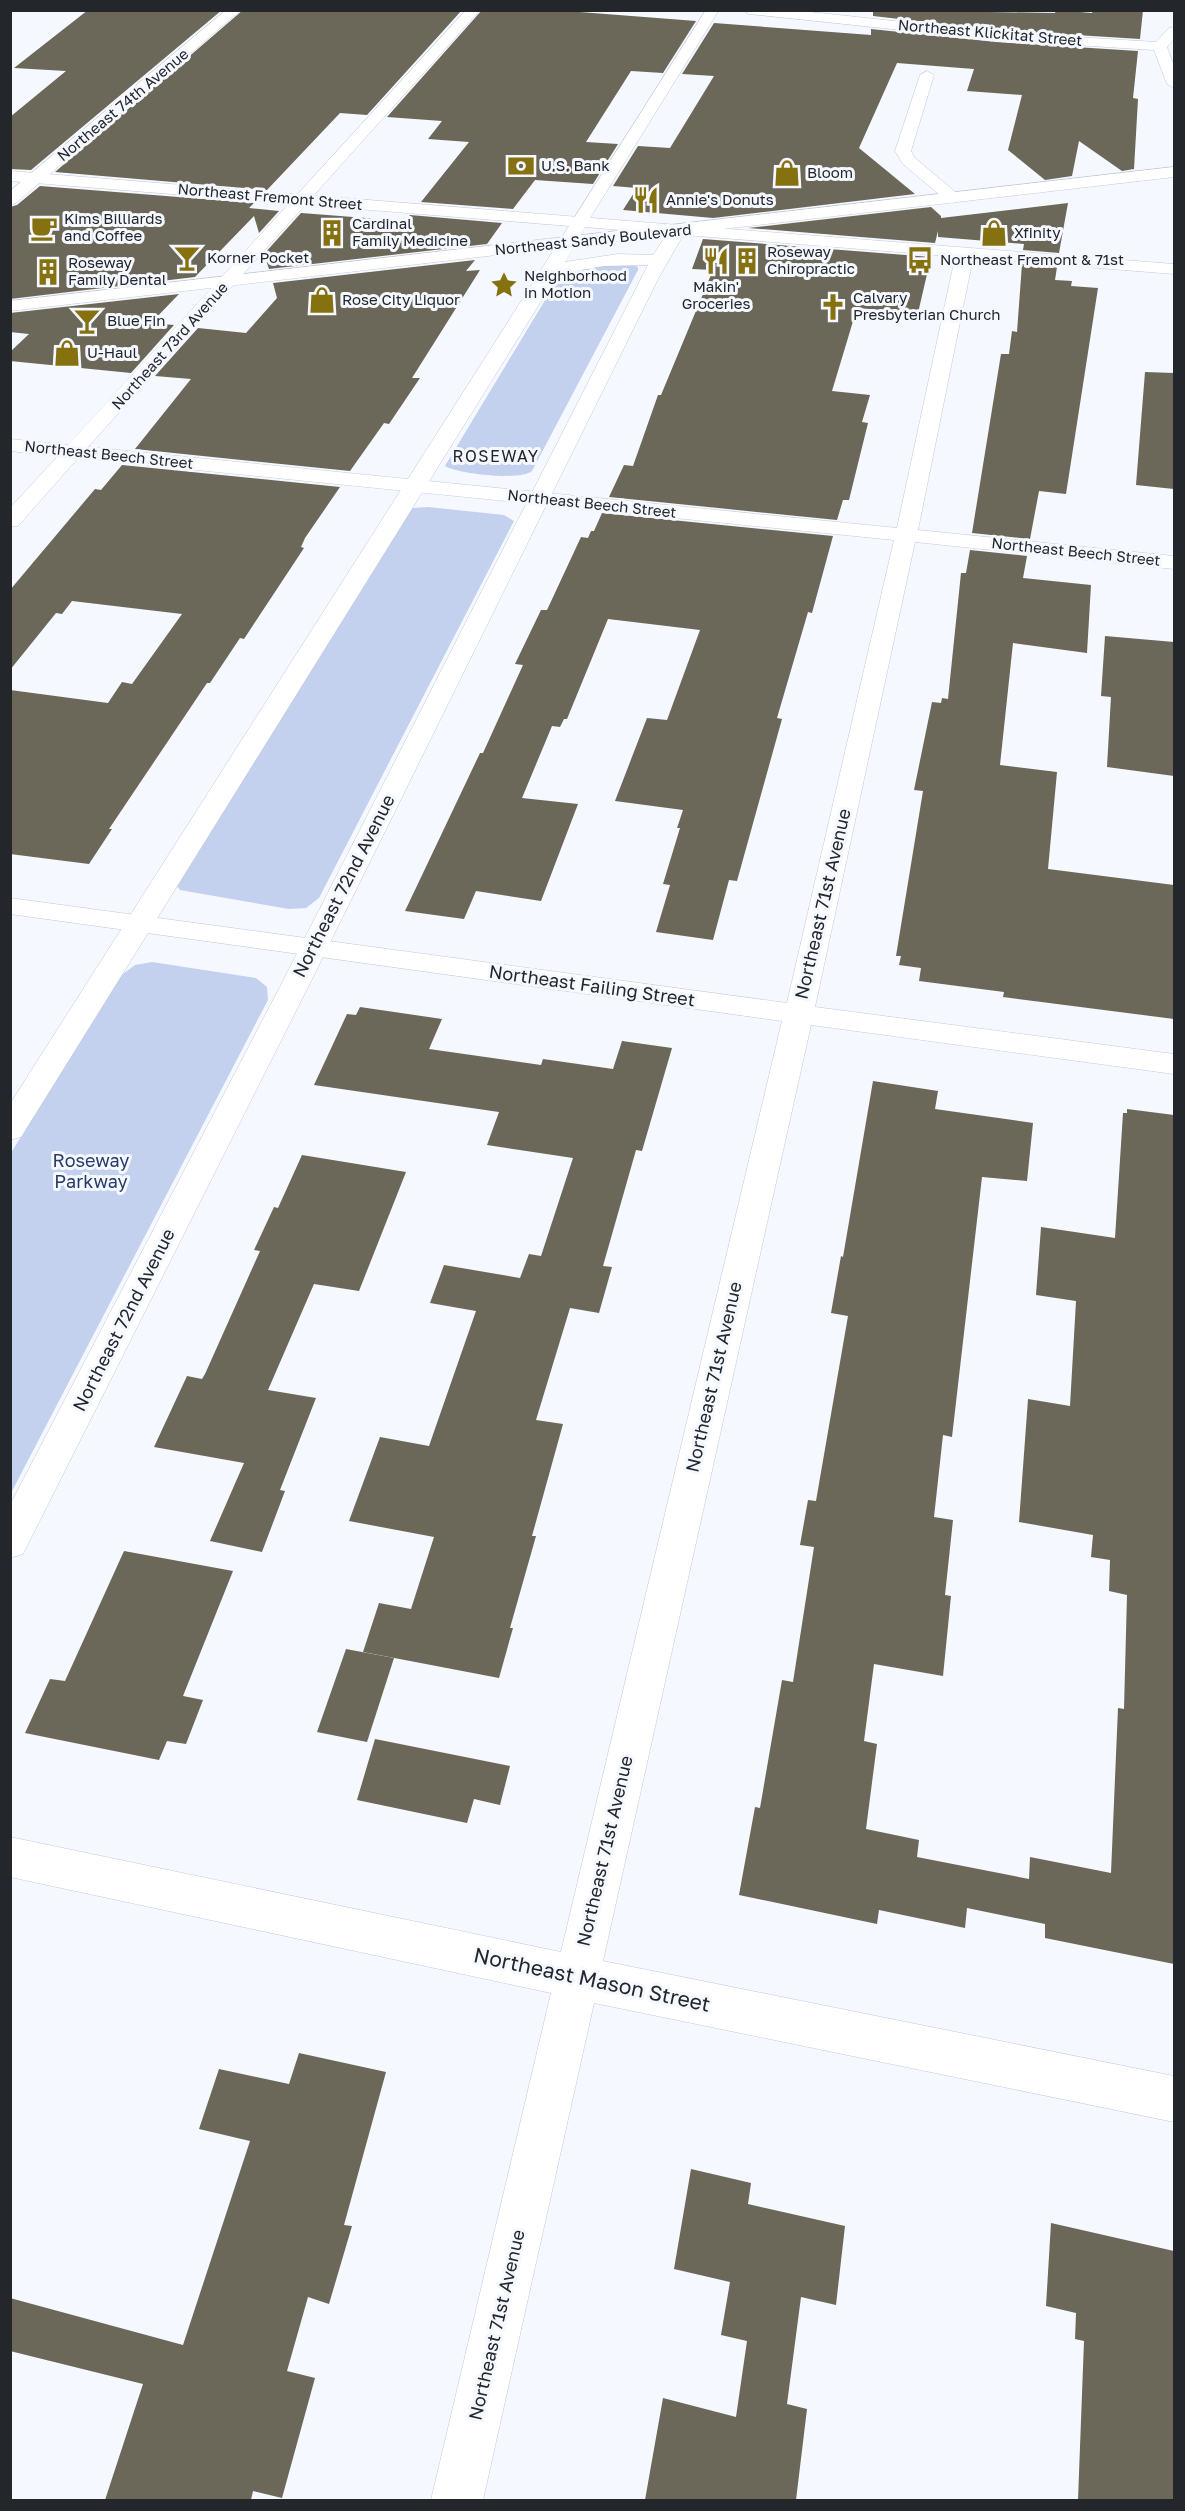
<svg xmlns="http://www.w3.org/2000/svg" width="1185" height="2511" viewBox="0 0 1185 2511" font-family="'Golos Text',sans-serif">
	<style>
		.green { fill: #c3d1ef }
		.building { fill: #6b6759 }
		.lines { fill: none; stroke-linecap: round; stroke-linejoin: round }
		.minor-casing { stroke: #c1c8d7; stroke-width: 1 }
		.tertiary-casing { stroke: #c1c8d7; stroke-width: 1 }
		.secondary-casing { stroke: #c1c8d7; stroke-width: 1 }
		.primary-casing { stroke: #c1c8d7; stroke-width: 1 }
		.minor { fill: #fff; fill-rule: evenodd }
		.tertiary { fill: #fff; fill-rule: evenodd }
		.secondary { fill: #fff; fill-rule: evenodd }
		.primary { fill: #fff; fill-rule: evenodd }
		.labels { text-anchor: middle; stroke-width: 6; stroke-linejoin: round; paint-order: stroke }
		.far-street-label { font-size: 15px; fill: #23262b; stroke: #f5f8fe }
		.far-poi-label { font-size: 15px; fill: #23262b; stroke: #f5f8fe; text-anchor: start }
		.far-neighbourhood-label { font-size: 16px; letter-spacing: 1.5px; fill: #23262b; stroke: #f5f8fe }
		.street-label { font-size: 18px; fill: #23262b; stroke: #f5f8fe }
		.park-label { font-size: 18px; fill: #283b69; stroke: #f5f8fe }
		.near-street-label { font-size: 21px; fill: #23262b; stroke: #f5f8fe }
	</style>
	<rect width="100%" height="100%" fill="#f5f8fe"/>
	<g class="green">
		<path d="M615,264L633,265L638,267V270L532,471C521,481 458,474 445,466L559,277L574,270Z"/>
		<polygon points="428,507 504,515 514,521 319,898 306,908 289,909 180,890 177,886 412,508"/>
		<polygon points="152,962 256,978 267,987 268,1000 11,1493 11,1153 119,977 135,965"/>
	</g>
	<g class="building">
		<polygon points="88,10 222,10 31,170 10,169 10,117 66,71 14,68"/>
		<polygon points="243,10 462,10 367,115 340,113 267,190 55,172"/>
		<polygon points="482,10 554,10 696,21 663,73 631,71 586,142 618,144 593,184 535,180 513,209 421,202 469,142 428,139 442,121 387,117"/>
		<polygon points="873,10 1055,13 1056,10 1092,13 1093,10 1143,10 1140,39 996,30 873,16"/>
		<polygon points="714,23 871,35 871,29 996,42 1138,51 1133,98 1138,99 1134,169 1122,171 1079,141 1072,176 1045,180 1008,150 1022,95 967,91 974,69 897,63 859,148 915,194 713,218 623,210 637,188 613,186 638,146 670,148 714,76 682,74"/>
		<polygon points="40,186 254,203 249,208 279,211 259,233 254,216 195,277 10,299 10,207 17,205"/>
		<polygon points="1068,203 1059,253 1023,250 1024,244 938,237 938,231 935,243 748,228 931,207 941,216 941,218"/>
		<polygon points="301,213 405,221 410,215 502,223 487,244 269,269 264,254"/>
		<polygon points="703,239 931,257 918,313 857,308 832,391 870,395 862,422 868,423 849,500 843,500 837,520 609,497 624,465 633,466 658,395 661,395 713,270 692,269"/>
		<polygon points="475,260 466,271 480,270 412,378 420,378 389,424 384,423 350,471 135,449 191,379 155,376 198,328 246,333 277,298 273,283"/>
		<polygon points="1022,264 1057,267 1055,280 1072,281 1071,286 1098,288 1066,494 1039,491 1030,539 972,533 1001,354 1009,354 1012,331 1017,332"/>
		<polygon points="179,294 151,323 174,325 131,373 10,361 10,352 29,334 10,332 10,313"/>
		<polygon points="1145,372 1174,373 1174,489 1136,485"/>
		<polygon points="122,465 340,487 305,538 301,547 304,548 244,639 240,638 210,683 207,683 109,829 112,829 89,864 10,854 10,690 108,703 122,682 132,684 182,614 72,601 62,614 56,613 10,670 10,590 95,489 101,490"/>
		<polygon points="602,513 833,536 812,613 808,612 777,718 782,719 737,881 729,880 713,940 656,932 670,885 663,884 680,828 677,828 683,810 615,801 647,718 667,720 700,630 608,619 567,719 564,719 560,727 552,726 522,798 578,804 541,901 476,891 464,919 405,911 480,753 483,753 523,665 515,664 541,610 547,610 581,537 588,538 591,531 594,531"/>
		<polygon points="970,550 1027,556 1023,578 1091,585 1087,653 1013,643 1000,765 1057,772 1048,869 1174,885 1174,1019 1003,997 1004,992 919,981 921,968 899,965 901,956 896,956 923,791 914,790 932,702 941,703 942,698 948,699 961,573 966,573"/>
		<polygon points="1105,636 1174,642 1174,776 1107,767 1111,697 1101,696"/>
		<polygon points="360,1007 442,1019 429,1049 541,1065 543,1059 613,1069 622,1041 672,1048 642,1151 636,1150 603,1266 612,1267 599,1313 570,1308 536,1420 563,1424 532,1536 536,1536 510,1628 513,1628 499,1678 363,1652 379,1603 411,1609 434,1537 349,1521 380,1437 429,1446 476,1311 430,1303 444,1265 520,1278 529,1254 541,1256 573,1158 487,1145 499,1112 314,1085 347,1014 356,1015"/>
		<polygon points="873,1081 938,1091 935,1109 1033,1123 1027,1181 982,1177 952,1437 943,1435 934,1517 953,1520 945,1595 951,1596 943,1676 874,1664 864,1741 877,1744 866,1829 919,1840 917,1857 1029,1879 1030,1857 1111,1873 1118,1708 1124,1709 1127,1595 1109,1591 1110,1560 1091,1557 1093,1535 1019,1522 1028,1399 1070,1406 1076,1301 1036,1295 1041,1227 1115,1238 1123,1113 1127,1113 1127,1109 1174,1115 1174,1964 1045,1938 1045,1924 967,1908 965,1928 879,1910 877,1924 739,1895 755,1807 760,1808 782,1680 793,1682 814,1547 800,1545 808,1500 816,1501 848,1316 831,1313 841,1256 843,1257"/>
		<polygon points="302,1155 406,1172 359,1291 314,1284 268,1390 316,1398 280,1490 285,1491 262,1552 210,1541 244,1463 154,1447 187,1376 202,1379 205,1374 260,1251 254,1250 274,1207 278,1208"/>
		<polygon points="124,1551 233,1571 183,1696 203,1700 186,1744 167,1741 159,1760 25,1733 50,1679 65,1681"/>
		<polygon points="346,1649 394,1658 367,1742 317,1732"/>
		<polygon points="375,1739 510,1766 500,1805 474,1799 467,1823 357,1800"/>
		<polygon points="299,2053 386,2072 344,2225 352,2226 329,2304 308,2297 287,2371 315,2378 282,2498 253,2491 251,2500 105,2500 143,2384 10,2351 10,2298 183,2345 250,2141 199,2129 219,2069 289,2084"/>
		<polygon points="691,2169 751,2183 748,2204 845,2226 836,2305 801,2297 787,2404 807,2409 796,2500 645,2500 663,2398 736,2417 747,2341 721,2335 730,2282 674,2269"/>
		<polygon points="1051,2223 1174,2251 1174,2500 1078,2500 1084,2341 1075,2339 1076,2313 1046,2306"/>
	</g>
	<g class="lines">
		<defs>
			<g id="minor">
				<polygon points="226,10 241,10 16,203 10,205 10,191"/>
				<polygon points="466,10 480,10 88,447 897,528 956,253 959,249 971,249 974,253 918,530 1174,556 1174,569 915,542 815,1007 1174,1054 1174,1074 811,1025 603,1961 1174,2076 1174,2122 594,2003 483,2500 431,2500 551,1993 10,1877 10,1837 561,1952 782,1021 10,914 10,898 787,1003 894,540 78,458 18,526 10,527 10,508 58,456 10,451 10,439 68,445"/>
				<polygon points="706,10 719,10 587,223 579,228 573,227 571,223"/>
				<polygon points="743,10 792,10 996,32 1156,42 1169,28 1174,27 1174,39 1167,47 1174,66 1174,88 1167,84 1154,50 996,40 749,14"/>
				<polygon points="927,71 934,75 911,151 915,158 959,195 961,198 953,203 947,201 903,164 895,151 920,75"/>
			</g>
			<path id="tertiary" d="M10,171L678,225L686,230L658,279L312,979L23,1554L10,1558V1505L284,979L648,265L604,266L558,274L21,1137L10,1140V1104L569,226L10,181ZM585,227L667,234L653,255L618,254L565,262Z"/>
			<polygon id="secondary" points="678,225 1174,264 1174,274 672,234 670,230 672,226"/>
			<polygon id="primary" points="1174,167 1174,177 10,311 10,301"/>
		</defs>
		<use href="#minor" class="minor-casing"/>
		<use href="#tertiary" class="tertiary-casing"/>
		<use href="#secondary" class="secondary-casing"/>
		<use href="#primary" class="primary-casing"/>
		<use href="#minor" class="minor"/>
		<use href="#tertiary" class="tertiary"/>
		<use href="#secondary" class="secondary"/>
		<use href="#primary" class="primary"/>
	</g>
	<defs>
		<symbol id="bank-bare" viewBox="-9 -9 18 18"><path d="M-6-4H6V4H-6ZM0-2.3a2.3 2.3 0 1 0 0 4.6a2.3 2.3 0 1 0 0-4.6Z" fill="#867111" stroke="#f5f8fe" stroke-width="2.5" paint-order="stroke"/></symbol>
		<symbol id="shop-bare" viewBox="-9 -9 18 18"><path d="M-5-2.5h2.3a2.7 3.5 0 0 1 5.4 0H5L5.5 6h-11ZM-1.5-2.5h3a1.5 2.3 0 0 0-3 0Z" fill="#867111" stroke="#f5f8fe" stroke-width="2.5" paint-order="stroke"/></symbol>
		<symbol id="restaurant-bare" viewBox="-9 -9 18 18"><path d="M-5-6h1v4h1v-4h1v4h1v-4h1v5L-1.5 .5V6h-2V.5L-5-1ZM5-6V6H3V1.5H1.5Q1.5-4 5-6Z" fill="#867111" stroke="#f5f8fe" stroke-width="2.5" paint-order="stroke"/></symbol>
		<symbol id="cafe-bare" viewBox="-9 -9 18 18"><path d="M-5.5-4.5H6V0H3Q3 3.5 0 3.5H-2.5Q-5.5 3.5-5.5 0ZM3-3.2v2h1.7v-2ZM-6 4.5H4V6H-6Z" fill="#867111" stroke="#f5f8fe" stroke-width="2.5" paint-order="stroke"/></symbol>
		<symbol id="building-bare" viewBox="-9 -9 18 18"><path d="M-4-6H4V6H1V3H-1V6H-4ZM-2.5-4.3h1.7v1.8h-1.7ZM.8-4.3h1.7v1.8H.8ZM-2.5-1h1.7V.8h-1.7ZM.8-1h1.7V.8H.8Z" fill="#867111" stroke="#f5f8fe" stroke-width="2.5" paint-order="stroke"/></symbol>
		<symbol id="bar-bare" viewBox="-9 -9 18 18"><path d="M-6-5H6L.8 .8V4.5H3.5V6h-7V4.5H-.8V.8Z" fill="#867111" stroke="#f5f8fe" stroke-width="2.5" paint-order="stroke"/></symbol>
		<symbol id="bus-bare" viewBox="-9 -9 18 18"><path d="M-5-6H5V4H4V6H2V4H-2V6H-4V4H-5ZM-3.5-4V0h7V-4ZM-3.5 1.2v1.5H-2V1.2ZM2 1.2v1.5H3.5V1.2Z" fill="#867111" stroke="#f5f8fe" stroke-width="2.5" paint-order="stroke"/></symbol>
		<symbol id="sight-bare" viewBox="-9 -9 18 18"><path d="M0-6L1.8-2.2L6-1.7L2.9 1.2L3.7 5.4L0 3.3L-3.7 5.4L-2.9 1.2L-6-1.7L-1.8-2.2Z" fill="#867111" stroke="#f5f8fe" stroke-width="2.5" paint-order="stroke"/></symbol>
		<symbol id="church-bare" viewBox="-9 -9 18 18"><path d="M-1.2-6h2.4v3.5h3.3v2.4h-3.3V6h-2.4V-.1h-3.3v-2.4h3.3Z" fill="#867111" stroke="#f5f8fe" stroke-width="2.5" paint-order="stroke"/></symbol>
	</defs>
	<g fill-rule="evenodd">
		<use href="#bank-bare" x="502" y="147" width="38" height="38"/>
		<use href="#shop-bare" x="768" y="154" width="38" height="38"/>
		<use href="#restaurant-bare" x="627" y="181" width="38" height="38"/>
		<use href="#cafe-bare" x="25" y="209" width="38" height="38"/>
		<use href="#building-bare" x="313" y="214" width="38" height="38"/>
		<use href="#shop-bare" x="975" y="214" width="38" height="38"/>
		<use href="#bar-bare" x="168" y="239" width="38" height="38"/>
		<use href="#bus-bare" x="901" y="241" width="38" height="38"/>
		<use href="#restaurant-bare" x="697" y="242" width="38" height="38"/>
		<use href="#building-bare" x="728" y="242" width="38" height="38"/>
		<use href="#building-bare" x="29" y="253" width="38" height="38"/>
		<use href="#sight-bare" x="485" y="266" width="38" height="38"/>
		<use href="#shop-bare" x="303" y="281" width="38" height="38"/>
		<use href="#church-bare" x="814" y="288" width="38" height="38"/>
		<use href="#bar-bare" x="68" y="302" width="38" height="38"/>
		<use href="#shop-bare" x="48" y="334" width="38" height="38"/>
	</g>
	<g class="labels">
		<g class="far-street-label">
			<text transform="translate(990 33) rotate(5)" y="5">Northeast Klickitat Street</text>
			<text transform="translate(123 105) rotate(-40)" y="5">Northeast 74th Avenue</text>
			<text transform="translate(270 197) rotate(5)" y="5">Northeast Fremont Street</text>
			<text transform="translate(593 240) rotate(-6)" y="5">Northeast Sandy Boulevard</text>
			<text transform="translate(170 346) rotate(-48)" y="5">Northeast 73rd Avenue</text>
			<text transform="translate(109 455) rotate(6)" y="5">Northeast Beech Street</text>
			<text transform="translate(592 504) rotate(6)" y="5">Northeast Beech Street</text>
			<text transform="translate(1076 552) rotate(6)" y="5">Northeast Beech Street</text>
		</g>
		<g class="far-poi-label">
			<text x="541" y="171">U.S. Bank</text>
			<text x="807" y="178">Bloom</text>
			<text x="666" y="205">Annie's Donuts</text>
			<text x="64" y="224">Kims Billiards<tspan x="64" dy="17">and Coffee</tspan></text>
			<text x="352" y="229">Cardinal<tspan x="352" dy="17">Family Medicine</tspan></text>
			<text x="1014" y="238">Xfinity</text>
			<text x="767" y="257">Roseway<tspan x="767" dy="17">Chiropractic</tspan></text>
			<text x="207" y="263">Korner Pocket</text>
			<text x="940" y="265">Northeast Fremont &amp; 71st</text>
			<text x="68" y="268">Roseway<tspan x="68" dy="17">Family Dental</tspan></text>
			<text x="524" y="281">Neighborhood<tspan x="524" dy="17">in Motion</tspan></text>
			<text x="716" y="292" text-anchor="middle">Makin'<tspan x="716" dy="17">Groceries</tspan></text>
			<text x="853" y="303">Calvary<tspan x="853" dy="17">Presbyterian Church</tspan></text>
			<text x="342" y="305">Rose City Liquor</text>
			<text x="107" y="326">Blue Fin</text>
			<text x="87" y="358">U-Haul</text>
		</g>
		<g class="far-neighbourhood-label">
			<text x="496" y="462">ROSEWAY</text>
		</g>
		<g class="street-label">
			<text transform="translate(344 886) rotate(-63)" y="6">Northeast 72nd Avenue</text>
			<text transform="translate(823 904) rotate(-77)" y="6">Northeast 71st Avenue</text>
			<text transform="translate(592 986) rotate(8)" y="6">Northeast Failing Street</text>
			<text transform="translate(124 1320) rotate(-63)" y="6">Northeast 72nd Avenue</text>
			<text transform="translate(714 1377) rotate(-77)" y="6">Northeast 71st Avenue</text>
			<text transform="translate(605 1851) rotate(-77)" y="6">Northeast 71st Avenue</text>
			<text transform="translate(497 2325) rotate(-77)" y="6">Northeast 71st Avenue</text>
		</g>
		<g class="park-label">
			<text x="91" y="1167">Roseway<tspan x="91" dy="21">Parkway</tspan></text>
		</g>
		<g class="near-street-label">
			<text transform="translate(592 1980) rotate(12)" y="7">Northeast Mason Street</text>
		</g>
	</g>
	<rect width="1185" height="2511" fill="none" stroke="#23262b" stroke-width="24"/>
</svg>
